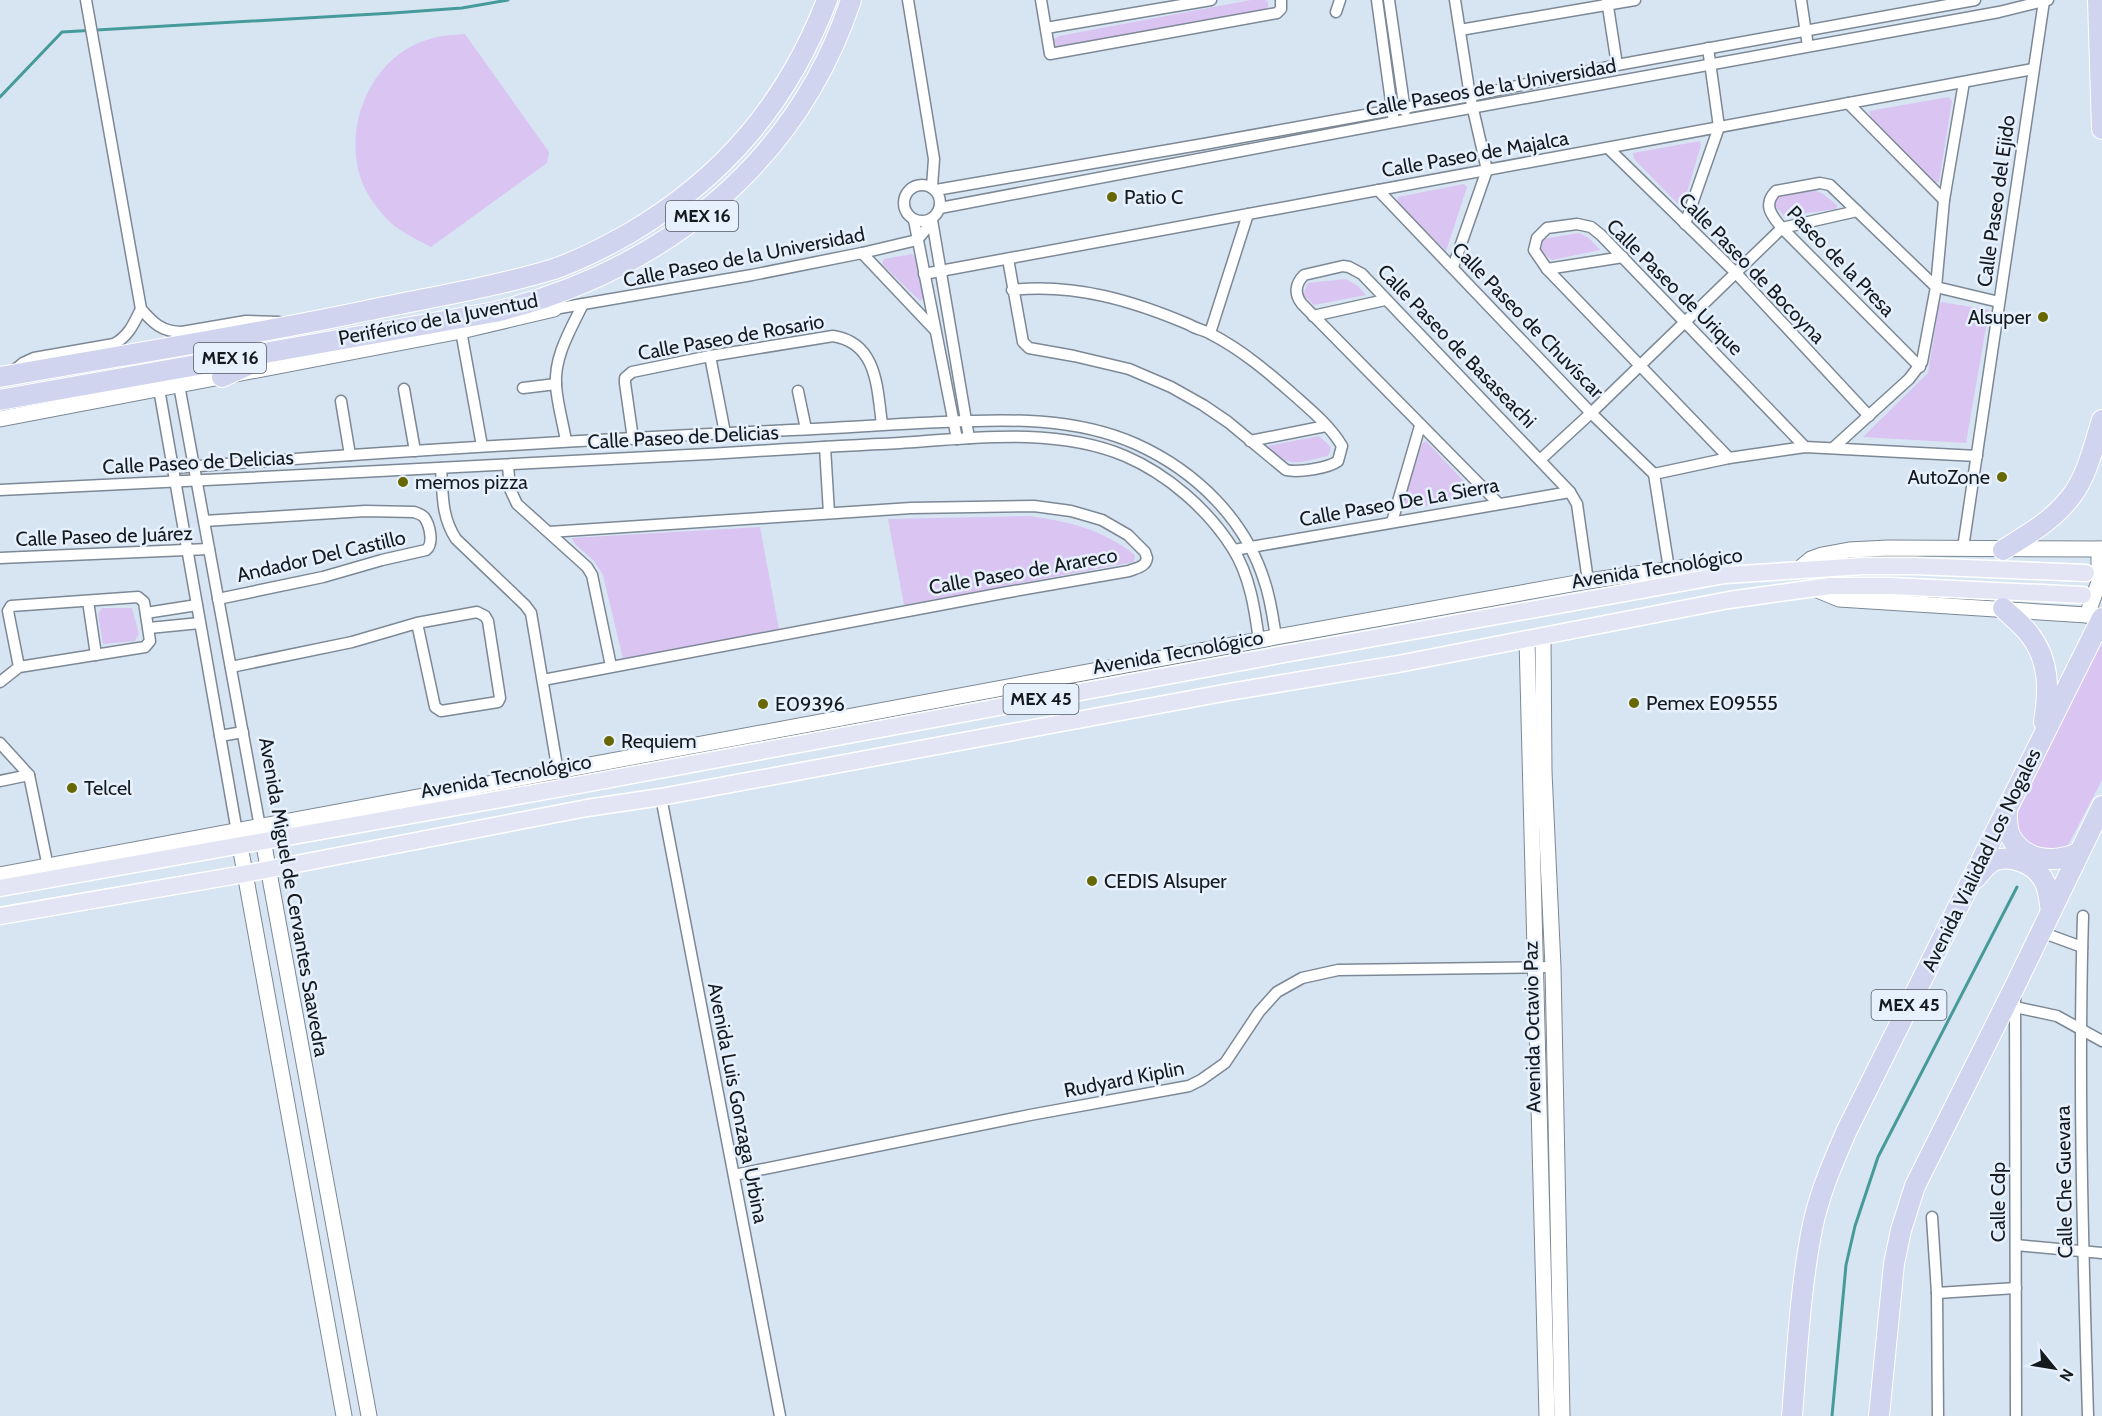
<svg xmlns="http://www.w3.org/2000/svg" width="2102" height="1416" viewBox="0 0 2102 1416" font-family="Cabin,sans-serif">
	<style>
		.green { fill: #dac4f1 }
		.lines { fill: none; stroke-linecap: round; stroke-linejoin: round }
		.stream { stroke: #469b9a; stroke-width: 3 }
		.street-casing { stroke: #7c8895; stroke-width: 13 }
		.secondary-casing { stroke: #7c8895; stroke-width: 17 }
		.primary-casing { stroke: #fff; stroke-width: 19 }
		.highway-casing { stroke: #fff; stroke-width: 22 }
		.street { stroke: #fff; stroke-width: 10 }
		.secondary { stroke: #fff; stroke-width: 15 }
		.primary { stroke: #e3e5f5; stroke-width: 16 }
		.highway { stroke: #d1d4ee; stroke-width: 20 }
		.poi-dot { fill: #686803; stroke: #e7f1fd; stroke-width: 2 }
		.labels { text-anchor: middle; stroke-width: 5; stroke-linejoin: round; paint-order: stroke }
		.shield { fill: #e7f1fd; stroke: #545a62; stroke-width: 1.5 }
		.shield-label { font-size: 18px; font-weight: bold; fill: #151a1f }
		.street-label { font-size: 20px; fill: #151a1f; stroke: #e7f1fd }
		.poi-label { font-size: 20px; fill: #151a1f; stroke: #e7f1fd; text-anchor: start }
	</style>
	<rect width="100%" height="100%" fill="#d7e5f3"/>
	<g class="green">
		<polygon points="1251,0 1265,0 1268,2 1268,8 1264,11 1062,49 1054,47 1053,40 1059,36"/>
		<path d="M465,34L549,152L547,163L431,247C420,241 409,236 399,229C385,220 368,198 362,182C341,126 372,53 433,38C443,35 454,35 465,34Z"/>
		<polygon points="1949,97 1952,101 1939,182 1935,183 1871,117 1869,111"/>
		<polygon points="1700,141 1701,145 1683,206 1680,206 1634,159 1633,153"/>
		<polygon points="1464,184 1467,187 1446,251 1397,202 1398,197"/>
		<polygon points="1814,190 1823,194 1837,205 1837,209 1784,216 1775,206 1778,196"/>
		<polygon points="1579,233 1589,238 1600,250 1552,260 1539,250 1542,239"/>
		<polygon points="912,254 916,259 924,298 920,301 882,264 884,259"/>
		<polygon points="1346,279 1358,286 1366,295 1314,305 1303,295 1308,283"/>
		<polygon points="1942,302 1989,310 1966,443 1863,437 1928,373 1939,305"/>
		<path d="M1319,436L1331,447L1328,456C1299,462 1290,470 1268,446Z"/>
		<polygon points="1426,441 1475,493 1474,497 1406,510 1401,506 1422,444"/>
		<path d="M1029,516C1071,522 1101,529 1135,555L1134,562L904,605L888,519Z"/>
		<polygon points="760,527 779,629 623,659 603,575 594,561 575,544 572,538"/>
		<polygon points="102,608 132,608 139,634 135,641 103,644 98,614"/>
		<polygon points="2102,640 2102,780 2066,849 2053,856 2022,845 2014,821"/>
	</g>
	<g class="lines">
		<g class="stream">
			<polyline points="0,97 62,32 393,13 462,8 508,0"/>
			<polyline points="1832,1416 1846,1265 1855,1226 1878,1157 2017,887"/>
		</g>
		<defs>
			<g id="street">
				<path d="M86,0L141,309C153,323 162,332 182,332L246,321L279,322"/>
				<polyline points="908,0 934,159 932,187"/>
				<polyline points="1041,0 1050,54 1277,13 1281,9 1281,0"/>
				<polyline points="1377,0 1393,116"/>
				<polyline points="1389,0 1405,111"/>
				<polyline points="1607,0 1617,65"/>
				<polyline points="1801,0 1808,46"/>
				<polyline points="1336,12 1340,0"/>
				<polyline points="1046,28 1211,0"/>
				<polyline points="1460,30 1635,0"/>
				<polyline points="1848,103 1944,200"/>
				<polyline points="1608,148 1735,272 1869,416"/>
				<circle cx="922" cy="203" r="18"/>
				<polyline points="936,190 1204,144 1470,96 1617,65 1975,0"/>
				<polyline points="1378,190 1591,413 1654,474"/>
				<polyline points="940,208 1394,122 1999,12 2048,0"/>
				<polyline points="914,220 957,439"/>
				<polyline points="932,220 969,438"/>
				<polyline points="1685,224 1719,127 1708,48"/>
				<polyline points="862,253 934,329"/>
				<path d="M1008,259L1023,342L1029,348L1074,356L1129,369L1171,387L1203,405L1228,422L1286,470C1298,473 1329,468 1338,461L1342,446C1331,427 1312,411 1295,396C1269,373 1242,350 1211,334C1204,330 1196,329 1190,325C1134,301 1074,283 1012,290"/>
				<polyline points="1453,267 1487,170 1470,96 1455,0"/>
				<polyline points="1547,269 1623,257"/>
				<polyline points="924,274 2033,69"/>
				<polyline points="554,309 752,275 862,253 917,240 932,222"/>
				<polyline points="1313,316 1385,300"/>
				<polyline points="461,331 482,446"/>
				<polyline points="1210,333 1248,214"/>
				<polyline points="710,356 725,433"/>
				<path d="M1920,367L1782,228C1772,216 1762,205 1776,191L1820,183L1830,185L1936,287L1999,302"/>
				<path d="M12,372L23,363L34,358L114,344C129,336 134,323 141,309"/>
				<polyline points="179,385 260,827"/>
				<polyline points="523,388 556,384"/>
				<polyline points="159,389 237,832"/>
				<polyline points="404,389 415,451"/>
				<polyline points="798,391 806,429"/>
				<polyline points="341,401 350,455"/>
				<path d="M633,439L625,383V378L632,372L710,356L833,336C878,343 877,389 882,424"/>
				<path d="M566,441C563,423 557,403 556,385C554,356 571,329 583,304"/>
				<polyline points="1250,441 1326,426"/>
				<polyline points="825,447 829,513"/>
				<polyline points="1833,448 1909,379 1922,362 1936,287 1944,200 1964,82"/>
				<polyline points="1729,458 1547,269 1534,250 1537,238 1547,228 1577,224 1591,227 1601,235 1805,447"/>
				<polyline points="1541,459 1591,413 1782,228 1857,211"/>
				<polyline points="508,466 510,489 517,504 587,567 592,575 611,666"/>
				<path d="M173,468C379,452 585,440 791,430C842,428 892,424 943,422C1009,419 1075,417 1136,444C1196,471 1246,520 1265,583C1271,601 1273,619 1276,637"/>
				<path d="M441,468C443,494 441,516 456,539L525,605L531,613L558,772"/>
				<polyline points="1654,474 1729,458 1805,447 1977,456"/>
				<polyline points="1654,474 1669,569"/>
				<path d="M0,490C236,478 472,468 708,454C772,450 836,446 900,443C973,438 1056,427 1125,456C1167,474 1208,509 1233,549C1250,576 1255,610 1259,641"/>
				<path d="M1498,503L1302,304C1294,294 1295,284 1304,275L1343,266L1349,267L1362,274L1570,492L1577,504L1588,581"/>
				<path d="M204,521L365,511L414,512C417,513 421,514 424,517C430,525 434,544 426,550L382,560L323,577L218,599"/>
				<polyline points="1392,522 1420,426"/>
				<polyline points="1963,548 2044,1"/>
				<polyline points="1234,550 1570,492"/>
				<polyline points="0,558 209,549"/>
				<polyline points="88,601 96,655"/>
				<polyline points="146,613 197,605"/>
				<polyline points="149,628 200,623"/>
				<polyline points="231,667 352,642 417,623 477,612 485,616 488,621 500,698 498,702 441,711 435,707 417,623"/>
				<path d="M543,680L1003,593L1129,571C1136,568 1146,567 1147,558L1145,552L1128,535L1102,520L1071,511L1034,506L911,508L549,532"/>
				<polyline points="0,682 19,667 145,647 150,641 144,602 138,597 11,606 8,611 19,667"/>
				<polyline points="220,736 243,732"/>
				<polyline points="0,743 29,775 48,867"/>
				<polyline points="0,781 29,775"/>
				<polyline points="661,797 780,1416"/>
				<path d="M2083,916C2078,1083 2083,1250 2088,1416"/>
				<polyline points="2041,932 2082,947"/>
				<polyline points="2015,995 2016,1416"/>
				<polyline points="2015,1007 2057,1016 2102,1041"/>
				<polyline points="734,1175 1030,1115 1189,1086 1201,1080 1225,1063 1259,1012 1277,992 1302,978 1338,970 1553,967"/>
				<polyline points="1932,1217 1937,1293 1938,1416"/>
				<polyline points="2016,1245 2102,1253"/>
				<polyline points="1937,1293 2016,1288"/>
			</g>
			<g id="secondary">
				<polyline points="0,419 461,331 554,309"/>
				<polyline points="1799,569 1811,559 1822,555 1849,550 1888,548 2102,549"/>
				<polyline points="1815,589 1839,599 2102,616"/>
				<polyline points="2087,615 2099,582 2099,549"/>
				<polyline points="1543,637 1544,772 1553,967 1562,1416"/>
				<polyline points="1527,639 1547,1416"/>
				<polyline points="261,829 369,1416"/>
				<polyline points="238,835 344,1416"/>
				<polyline points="0,875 1276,637 1588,581 1700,565 1709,567 1725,575"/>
			</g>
			<g id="primary">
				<polyline points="0,888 562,788 1279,655 1725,575 1865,566 1915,566 2086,573"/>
				<polyline points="0,916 244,874 587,808 661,797 1229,692 1398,664 1729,600 1830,586 1891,586 2083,595"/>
			</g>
			<g id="highway">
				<polyline points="2098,0 2102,129"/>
				<path d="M0,377C123,355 248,336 370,310C431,297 495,287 554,269C580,260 605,247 628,234C724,178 787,103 827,0"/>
				<polyline points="222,377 257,361"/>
				<path d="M0,400L495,312C661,271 796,166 851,0"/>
				<path d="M2003,550C2029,534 2055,519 2073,494C2088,473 2094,444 2102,420"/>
				<path d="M2003,608C2012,617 2023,625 2030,635C2050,661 2049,691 2044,722"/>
				<path d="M2007,808C2007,817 2006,829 2011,837C2025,862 2055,863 2078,853"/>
				<path d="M1976,878C1981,872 1986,865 1993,861C2010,854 2034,863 2043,879C2049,888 2049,900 2051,911"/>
				<path d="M1792,1416C1797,1354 1800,1290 1812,1229C1819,1194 1833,1162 1847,1130L2102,618"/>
				<polyline points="1879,1416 1894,1264 1901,1230 1915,1186 2014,988 2102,806"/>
			</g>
		</defs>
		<use href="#street" class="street-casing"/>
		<use href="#secondary" class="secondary-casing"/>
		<use href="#primary" class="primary-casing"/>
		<use href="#highway" class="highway-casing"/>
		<use href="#street" class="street"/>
		<use href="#secondary" class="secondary"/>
		<use href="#primary" class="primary"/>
		<use href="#highway" class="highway"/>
	</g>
	<g class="poi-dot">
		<circle cx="1112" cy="197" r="6"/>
		<circle cx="2043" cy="317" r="6"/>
		<circle cx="2002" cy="477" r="6"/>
		<circle cx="403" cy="482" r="6"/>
		<circle cx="1634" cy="703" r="6"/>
		<circle cx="763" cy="704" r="6"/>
		<circle cx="609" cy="741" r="6"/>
		<circle cx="72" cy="788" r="6"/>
		<circle cx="1092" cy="881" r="6"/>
	</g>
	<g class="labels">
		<g class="shield">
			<rect x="666" y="201" width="72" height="30" rx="4.5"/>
			<rect x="194" y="343" width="72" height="30" rx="4.5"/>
			<rect x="1003.5" y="684" width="75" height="30" rx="4.5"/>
			<rect x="1871.5" y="990" width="75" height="30" rx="4.5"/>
		</g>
		<g class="shield-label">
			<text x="702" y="222">MEX 16</text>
			<text x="230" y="364">MEX 16</text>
			<text x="1041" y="705">MEX 45</text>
			<text x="1909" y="1011">MEX 45</text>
		</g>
		<g class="street-label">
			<text transform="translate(1491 87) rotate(-10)" y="7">Calle Paseos de la Universidad</text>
			<text transform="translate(1475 154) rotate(-10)" y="7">Calle Paseo de Majalca</text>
			<text transform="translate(1996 201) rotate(-82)" y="7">Calle Paseo del Ejido</text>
			<text transform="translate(744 257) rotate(-11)" y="7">Calle Paseo de la Universidad</text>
			<text transform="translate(1841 261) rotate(46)" y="7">Paseo de la Presa</text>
			<text transform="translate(1752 268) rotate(46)" y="7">Calle Paseo de Bocoyna</text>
			<text transform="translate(1675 287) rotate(45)" y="7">Calle Paseo de Urique</text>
			<text transform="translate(438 319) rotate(-11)" y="7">Periférico de la Juventud</text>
			<text transform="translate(1528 320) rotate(46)" y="7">Calle Paseo de Chuvíscar</text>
			<text transform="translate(731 337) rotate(-10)" y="7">Calle Paseo de Rosario</text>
			<text transform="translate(1457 346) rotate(46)" y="7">Calle Paseo de Basaseachi</text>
			<text transform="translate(683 437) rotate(-3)" y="7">Calle Paseo de Delicias</text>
			<text transform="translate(198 462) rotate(-3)" y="7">Calle Paseo de Delicias</text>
			<text transform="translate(1399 502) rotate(-10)" y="7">Calle Paseo De La Sierra</text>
			<text transform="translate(104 536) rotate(-2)" y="7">Calle Paseo de Juárez</text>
			<text transform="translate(321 556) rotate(-13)" y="7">Andador Del Castillo</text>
			<text transform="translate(1657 568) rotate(-9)" y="7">Avenida Tecnológico</text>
			<text transform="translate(1023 571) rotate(-10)" y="7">Calle Paseo de Arareco</text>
			<text transform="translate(1178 652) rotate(-10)" y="7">Avenida Tecnológico</text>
			<text transform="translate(506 776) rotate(-10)" y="7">Avenida Tecnológico</text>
			<text transform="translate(1981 860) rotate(-64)" y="7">Avenida Vialidad Los Nogales</text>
			<text transform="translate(294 897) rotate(80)" y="7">Avenida Miguel de Cervantes Saavedra</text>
			<text transform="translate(1532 1027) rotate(-91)" y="7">Avenida Octavio Paz</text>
			<text transform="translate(1124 1079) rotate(-11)" y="7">Rudyard Kiplin</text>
			<text transform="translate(738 1103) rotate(79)" y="7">Avenida Luis Gonzaga Urbina</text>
			<text transform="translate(2064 1182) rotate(-91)" y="7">Calle Che Guevara</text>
			<text transform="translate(1998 1202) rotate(-90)" y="7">Calle Cdp</text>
		</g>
		<g class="poi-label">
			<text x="1124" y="204">Patio C</text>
			<text x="2031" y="324" text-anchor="end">Alsuper</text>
			<text x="1990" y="484" text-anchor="end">AutoZone</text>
			<text x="415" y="489">memos pizza</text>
			<text x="1646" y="710">Pemex E09555</text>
			<text x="775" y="711">E09396</text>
			<text x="621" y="748">Requiem</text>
			<text x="84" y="795">Telcel</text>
			<text x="1104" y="888">CEDIS Alsuper</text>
		</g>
	</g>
	<g transform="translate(2054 1368) rotate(120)" stroke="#e7f1fd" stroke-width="4.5" paint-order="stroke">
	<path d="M0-4.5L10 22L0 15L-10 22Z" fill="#151a1f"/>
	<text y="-9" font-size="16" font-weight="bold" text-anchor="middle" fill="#151a1f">N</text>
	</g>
</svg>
